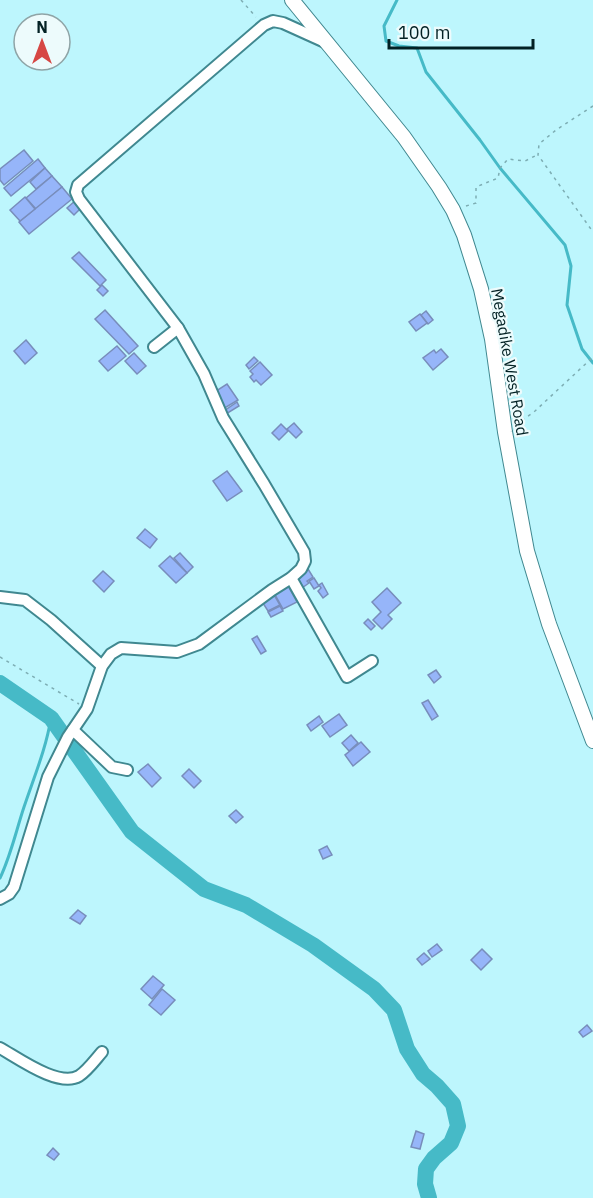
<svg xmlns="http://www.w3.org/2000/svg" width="593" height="1198" viewBox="0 0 593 1198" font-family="'IBM Plex Sans',sans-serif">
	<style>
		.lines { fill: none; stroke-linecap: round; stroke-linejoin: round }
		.stream { stroke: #46bac7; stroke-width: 3 }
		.river { stroke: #46bac7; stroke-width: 16 }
		.building { fill: #96b5f9; stroke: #788dbb; stroke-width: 1.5 }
		.minor-casing { stroke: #408890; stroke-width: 14 }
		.tertiary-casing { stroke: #408890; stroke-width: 16 }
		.path { stroke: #7dadb3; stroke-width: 1.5; stroke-dasharray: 3 4.5; stroke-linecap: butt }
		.minor { stroke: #fff; stroke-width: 10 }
		.tertiary { stroke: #fff; stroke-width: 14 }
		.labels { text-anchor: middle; stroke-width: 4.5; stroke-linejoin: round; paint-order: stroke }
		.street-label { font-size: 16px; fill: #022124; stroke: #edfbfc }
	</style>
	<rect width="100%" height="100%" fill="#bdf6fd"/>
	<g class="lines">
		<g class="stream">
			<polyline points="397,0 384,26 386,41 399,46 417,48 426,72 480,140 500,168 565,245 571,266 567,305 582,349 593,363"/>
			<path d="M0,878C11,855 16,831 24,807C34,777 46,749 51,718"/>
		</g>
		<polyline class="river" points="0,683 51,718 132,832 204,889 246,905 313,945 374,989 394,1010 407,1049 423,1074 437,1086 453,1104 458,1126 451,1143 434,1158 426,1169 425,1184 429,1198"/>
	</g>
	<g class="building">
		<polygon points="24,150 33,161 4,185 0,180 0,169"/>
		<polygon points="38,159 45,168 11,196 4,188"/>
		<polygon points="45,168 52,176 36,189 30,182"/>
		<polygon points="52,176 62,187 36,209 26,198"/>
		<polygon points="62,187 72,199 29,234 19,222"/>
		<polygon points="25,197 35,209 20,221 10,210"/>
		<polygon points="76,200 82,207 74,215 67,208"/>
		<polygon points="79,252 106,280 100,286 72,258"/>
		<polygon points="102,285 108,291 103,296 97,290"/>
		<polygon points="105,310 138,346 129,354 95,319"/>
		<polygon points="426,311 433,320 428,324 421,315"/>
		<polygon points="420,314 427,323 416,331 409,322"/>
		<polygon points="26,340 37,353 25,364 14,351"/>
		<polygon points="117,346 126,356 108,371 99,361"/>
		<polygon points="441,349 448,357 433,370 423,358 434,350 436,353"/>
		<polygon points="134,353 146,366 137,374 125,361"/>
		<polygon points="254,357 258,361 249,369 246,365"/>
		<polygon points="260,362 272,375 261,385 256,380 254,382 250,377 253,374 250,371"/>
		<polygon points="227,384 238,400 223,409 213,393"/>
		<polygon points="237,402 239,406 226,414 224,411"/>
		<polygon points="294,423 302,432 296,438 287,429"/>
		<polygon points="281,424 288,431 279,440 272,433"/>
		<polygon points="227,471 242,491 227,501 213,481"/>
		<polygon points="145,529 157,539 150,548 137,538"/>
		<polygon points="180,553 193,567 187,573 174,558"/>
		<polygon points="170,556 187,573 176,583 159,566"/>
		<polygon points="308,569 313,577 307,581 309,583 302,588 295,577"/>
		<polygon points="103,571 114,581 104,592 93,581"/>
		<polygon points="314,578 319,586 314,589 309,581"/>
		<polygon points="322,583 328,594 323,598 318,591 321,588 319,585"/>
		<polygon points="287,584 297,602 283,609 273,591"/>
		<polygon points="387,588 401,603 388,615 392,619 382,629 373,620 381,612 372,602"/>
		<polygon points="273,593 280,605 268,611 261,600"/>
		<polygon points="280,606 283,611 271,617 268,612"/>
		<polygon points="368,619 375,626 371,630 364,623"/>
		<polygon points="257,636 266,651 261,654 252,639"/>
		<polygon points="436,670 441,677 434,683 428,675"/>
		<polygon points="428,700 438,716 432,720 422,703"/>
		<polygon points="339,714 347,725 330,737 322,726"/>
		<polygon points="319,716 323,722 311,731 307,725"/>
		<polygon points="351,735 358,743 349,751 342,743"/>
		<polygon points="361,742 370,752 353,766 345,755"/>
		<polygon points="148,764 161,778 152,787 138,772"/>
		<polygon points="189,769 201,781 194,788 182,776"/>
		<polygon points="236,810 243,817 236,823 229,816"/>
		<polygon points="327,846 332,855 323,859 319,850"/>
		<polygon points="78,910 86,916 80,924 70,918"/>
		<polygon points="437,944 442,950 432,957 428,951"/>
		<polygon points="482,949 492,959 481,970 471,960"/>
		<polygon points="424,953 430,959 422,965 417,959"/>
		<polygon points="153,976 164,985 152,999 141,989"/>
		<polygon points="162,989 175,1000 161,1015 149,1005"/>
		<polygon points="587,1025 592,1031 583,1037 579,1032"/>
		<polygon points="416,1131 424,1134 420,1149 411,1147"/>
		<polygon points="53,1148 59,1154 54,1160 47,1155"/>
	</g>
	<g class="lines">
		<defs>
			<g id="minor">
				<polyline points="178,328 79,199 76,192 78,185 264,25 273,21 283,23 325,42"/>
				<polyline points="291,578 347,677 372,661"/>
				<polyline points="0,597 25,600 51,620 102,666"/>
				<polyline points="73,730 112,767 127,770"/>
				<polyline points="0,899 9,894 14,887 48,777 68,737 87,709 102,666 111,654 121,648 177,652 199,644 272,590 291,578 301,569 305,561 304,552 264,484 223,418 204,374 178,328 154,347"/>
				<path d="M0,1048C18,1058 59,1088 79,1076C87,1071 95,1060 102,1052"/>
			</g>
			<polyline id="tertiary" points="292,0 404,137 439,187 453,210 464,235 481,289 492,339 505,432 527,551 549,624 593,741"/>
		</defs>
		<use href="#minor" class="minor-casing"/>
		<use href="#tertiary" class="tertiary-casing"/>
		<g class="path">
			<polyline points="241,0 256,17"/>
			<polyline points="593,106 556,130 539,144 538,155 593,232"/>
			<polyline points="466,206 476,203 476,187 498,178 500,168 508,159 525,161 537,155"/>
			<polyline points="516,425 535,411 593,357"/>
			<polyline points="0,657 79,704"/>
		</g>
		<use href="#minor" class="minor"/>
		<use href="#tertiary" class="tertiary"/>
	</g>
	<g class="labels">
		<g class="street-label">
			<text transform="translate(510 362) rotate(80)" y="6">Megadike West Road</text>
		</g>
	</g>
	<g transform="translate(42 42)"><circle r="28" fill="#edfbfc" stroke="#8fa4a6" stroke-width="1.5"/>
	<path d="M0-4.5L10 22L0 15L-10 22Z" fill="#d64744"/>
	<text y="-9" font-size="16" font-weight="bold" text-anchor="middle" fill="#022124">N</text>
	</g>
	<path d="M389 39v9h144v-9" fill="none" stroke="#022124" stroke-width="3"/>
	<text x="398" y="39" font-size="18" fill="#022124" stroke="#edfbfc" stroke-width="4.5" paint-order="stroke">100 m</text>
</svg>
